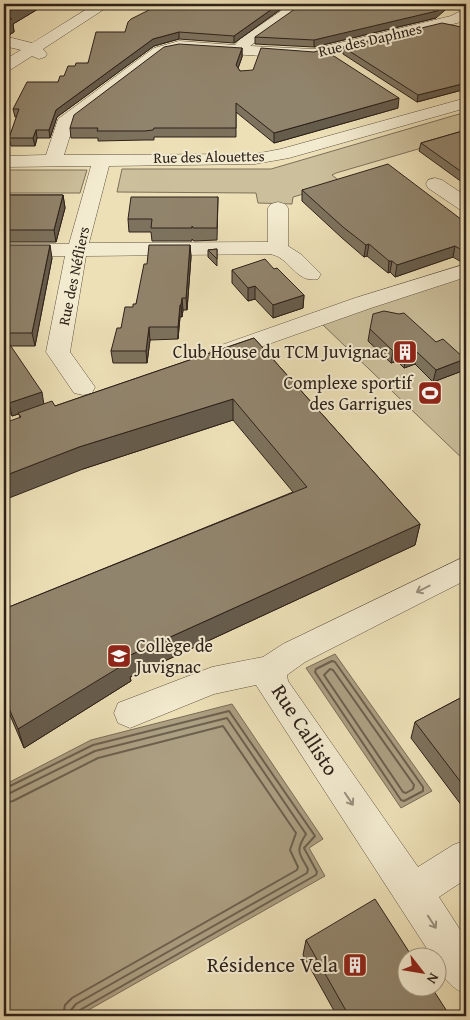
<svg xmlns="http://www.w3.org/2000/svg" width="470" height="1020" viewBox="0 0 470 1020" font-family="'Gentium Book Plus',serif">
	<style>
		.green { fill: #ccc09c; stroke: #7c705b }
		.water { fill: #ac9f82; stroke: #796d58 }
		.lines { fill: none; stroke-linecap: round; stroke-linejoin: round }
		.shore { stroke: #6c604e; stroke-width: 2 }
		.minor-casing { stroke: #5d5141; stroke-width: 1 }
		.minor { fill: #f3ebd0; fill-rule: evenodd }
		.wall { fill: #7d725d; stroke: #2d211a }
		.shaded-wall { fill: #665c4c; stroke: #2d211a }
		.building { fill: #91846c; stroke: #2d211a }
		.oneway { stroke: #9a907e }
		.labels { text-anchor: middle; stroke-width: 4; stroke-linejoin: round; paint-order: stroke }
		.far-street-label { font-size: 15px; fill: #2d211a; stroke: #f3ebd0 }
		.poi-label { font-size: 18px; fill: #2d211a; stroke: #f3ebd0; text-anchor: end }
		.near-street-label { font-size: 21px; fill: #2d211a; stroke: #f3ebd0 }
		.near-poi-label { font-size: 21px; fill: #2d211a; stroke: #f3ebd0; text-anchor: end }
	</style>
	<rect width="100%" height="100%" fill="#ede0b7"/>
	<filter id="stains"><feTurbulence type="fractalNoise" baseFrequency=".004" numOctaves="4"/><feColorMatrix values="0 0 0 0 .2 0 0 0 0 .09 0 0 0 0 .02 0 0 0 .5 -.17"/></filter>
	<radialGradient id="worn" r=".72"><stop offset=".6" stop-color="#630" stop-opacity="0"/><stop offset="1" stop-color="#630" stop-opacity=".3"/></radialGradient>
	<g class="green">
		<polygon points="466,112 466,135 336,173 332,175 342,183 293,197 292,204 258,203 256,193 117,192 122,169 271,169"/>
		<polygon points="4,170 87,170 80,193 4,193"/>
		<polygon points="466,263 466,462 322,324"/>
	</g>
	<g class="water">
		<polygon points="335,654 432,791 401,808 306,668"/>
		<polygon points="232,704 323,839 309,848 325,876 78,1016 4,1016 4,785 91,740"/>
	</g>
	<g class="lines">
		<g class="shore">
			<polygon points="332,661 335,662 423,787 423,791 404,801 401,800 315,672 316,669"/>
			<polygon points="330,669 333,670 414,785 413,789 406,793 403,792 324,675"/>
			<polyline points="4,789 93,745 229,711 315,836 304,848 317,872 316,875 80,1010 76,1016"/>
			<path d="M4,796L95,751L227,718L306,834C295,851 299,853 308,869L307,873L76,1004L71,1010L70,1016"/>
			<polyline points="4,803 13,801 98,758 223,726 296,833 290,850 298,867 297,870 72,998 65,1005 63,1016"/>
		</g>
		<defs>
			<g id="minor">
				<polygon points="95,4 112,4 43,49 47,54 45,57 39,59 32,56 10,70 4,72 4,60 21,50 4,46 4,36 32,43"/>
				<path d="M291,4H307L250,46L314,49L451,16L466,8V19L461,22L314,59L179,51L164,54L74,123L64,155L255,154L281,149L466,98V108L289,158L255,164L109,166L89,243L268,242V208L271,204L278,202L285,204L288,208V246L302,255L321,274L318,279C295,284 290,256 269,254L86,256L70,352L95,387L92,393L83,395L74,393L46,352L65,256H4V244H69L91,166L4,167V156L46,155L58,119L154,48L179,41L235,45L239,40Z"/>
				<polygon points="435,178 442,180 466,196 466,211 459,209 428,188 426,184 428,180"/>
				<polygon points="466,264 466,277 371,308 229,358 221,360 213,358 209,353 213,348 355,298"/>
				<path d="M466,556V580L305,662L287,675L288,681L418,867L453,845L466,840V879L439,897L466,939V994C451,988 438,975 438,958H433L256,685L214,694L130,728L118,723L114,713L118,703L212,667L263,657L283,644Z"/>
			</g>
		</defs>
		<use href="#minor" class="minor-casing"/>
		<use href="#minor" class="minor"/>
	</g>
	<g class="wall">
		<polygon points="4,4 42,4 43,6 13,24 14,32 9,35 4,35"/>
		<polygon points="288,4 234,43 179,39 154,46 57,117 50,138 37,138 35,146 11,146 9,138 17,117 15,117 13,109 58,82 75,66 88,63 125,32"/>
		<polygon points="436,18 314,47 255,44 255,37"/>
		<polygon points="466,28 466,89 417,102 343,54 343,47"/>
		<polygon points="242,48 242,57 238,68 240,71 398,108 274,143 236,112 236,137 154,137 154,140 145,140 98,141 98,138 71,138 70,128"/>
		<polygon points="466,130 466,185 419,151 421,143"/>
		<polygon points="302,190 466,223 466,262 463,263 453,257 395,277 390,272 388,273 367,256 364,257 342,238 302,201"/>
		<polygon points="4,195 63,195 65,208 56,242 4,242"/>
		<polygon points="218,197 217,240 194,241 192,239 192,241 152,241 151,232 129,232 128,219"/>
		<polygon points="4,245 52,258 35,346 10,346 44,404 55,406 254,338 420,524 415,545 130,677 131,681 24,748 4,701 4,609 293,492 233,420 83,469 20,418 19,414 12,416 4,404"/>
		<polygon points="190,245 191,257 187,310 183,310 182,317 180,317 178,339 150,340 147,363 113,363 111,351 121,328 133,307 136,304 147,264"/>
		<polygon points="217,249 217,266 208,257 208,250"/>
		<polygon points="274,269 304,295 303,308 273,318 255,299 248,301 232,283 232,270"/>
		<polygon points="370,329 462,371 433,382 415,364 404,368 397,361 391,363 368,341"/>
		<polygon points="466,695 466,803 462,806 411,738 415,722"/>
		<polygon points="306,940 450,1016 337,1016 303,955"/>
	</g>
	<g class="shaded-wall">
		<polygon points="22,4 42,4 43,6 13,24 14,32 9,35 6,22 4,14"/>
		<polygon points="279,4 288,4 234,43 234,36"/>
		<polygon points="445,4 452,4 436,18 314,47 314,40"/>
		<polygon points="179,32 179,39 154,46 57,117 50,138 49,130 56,110 153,39"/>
		<polygon points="242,48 242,57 236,74 236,65"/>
		<polygon points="466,83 466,89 417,102 418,95"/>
		<polygon points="399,98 398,108 274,143 274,133"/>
		<polygon points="36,130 37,138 35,146 33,138"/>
		<polygon points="63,195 65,208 56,242 54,230"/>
		<polygon points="369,244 367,256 364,257 366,245"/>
		<polygon points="50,245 52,258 35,346 32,333"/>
		<polygon points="190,245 191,257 187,310 186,298"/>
		<polygon points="455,246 453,257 395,277 397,265"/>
		<polygon points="466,251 466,262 463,263 465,252"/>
		<polygon points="389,261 392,261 390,272 388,273"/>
		<polygon points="255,286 255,299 248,301 248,288"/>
		<polygon points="304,295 303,308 273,318 273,305"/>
		<polygon points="182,298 183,310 182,317 181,305"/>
		<polygon points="180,305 180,317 178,339 178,327"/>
		<polygon points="149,327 150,340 147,363 146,351"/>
		<polygon points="399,348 397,361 391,363 393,351"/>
		<polygon points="417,352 415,364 404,368 406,356"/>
		<polygon points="465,359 462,371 433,382 436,370"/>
		<polygon points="42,392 44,405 12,416 9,403"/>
		<polygon points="233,399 233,420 83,469 4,500 4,476 79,447"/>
		<polygon points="420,524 415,545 130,677 131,681 24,748 18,729 126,657"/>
		<polygon points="466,794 466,803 462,806"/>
	</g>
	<g class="building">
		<polygon points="4,4 22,4 4,14 12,19 6,22 4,21"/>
		<polygon points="161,4 279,4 234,36 179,32 153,39 56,110 49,130 36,130 33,138 9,138 19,109 13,109 27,82 58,82 60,76 64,76 68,66 75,66 76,63 88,63 96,32 125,32 128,22 131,19"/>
		<polygon points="302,4 445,4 437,11 314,40 255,37"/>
		<polygon points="442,23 466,28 466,83 418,95 343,47"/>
		<polygon points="179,44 242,48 236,65 240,71 253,70 261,48 314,52 323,49 399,98 274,133 236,103 236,128 154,128 153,130 145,131 97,131 98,128 70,128 74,115 164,47"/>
		<polygon points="466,130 466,175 421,143"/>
		<polygon points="388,164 466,223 466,251 465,252 455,246 397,265 392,261 389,261 369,244 366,245 343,227 302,190"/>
		<polygon points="4,195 63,195 54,230 4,230"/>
		<polygon points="131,197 218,197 217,228 193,228 192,226 192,228 151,228 152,219 128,219"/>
		<polygon points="4,245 50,245 32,333 4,333"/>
		<polygon points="149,245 190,245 186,298 182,298 181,305 180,305 178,327 149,327 146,351 111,351 117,328 121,328 125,307 133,307 133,304 136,304 144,264 147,264"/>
		<polygon points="217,249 217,259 208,250"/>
		<polygon points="265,259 274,269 277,268 304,295 273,305 255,286 248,288 232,270"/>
		<polygon points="384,311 399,314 404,313 436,342 443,339 465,359 436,370 417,352 406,356 399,348 393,351 370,329 373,314"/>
		<polygon points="4,336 42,392 9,403 4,395"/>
		<polygon points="254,338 420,524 126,657 128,662 18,729 4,697 4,609 307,487 233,399 79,447 4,476 4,423 21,417 18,413 52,401 55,406"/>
		<polygon points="466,695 466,789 415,722"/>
		<polygon points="375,899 413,958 408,958 408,988 432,988 450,1016 349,1016 306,940"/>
	</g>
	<defs><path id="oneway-shaft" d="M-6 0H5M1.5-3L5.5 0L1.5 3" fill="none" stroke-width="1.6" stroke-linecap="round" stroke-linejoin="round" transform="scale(1.25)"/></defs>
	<g class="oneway">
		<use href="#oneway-shaft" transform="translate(423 589) rotate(153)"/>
		<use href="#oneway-shaft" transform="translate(349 799) rotate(56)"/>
		<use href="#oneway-shaft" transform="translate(432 922) rotate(57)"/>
	</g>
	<defs>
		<symbol id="building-square" viewBox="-11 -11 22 22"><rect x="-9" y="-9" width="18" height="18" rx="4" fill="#8f2418" stroke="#f3ebd0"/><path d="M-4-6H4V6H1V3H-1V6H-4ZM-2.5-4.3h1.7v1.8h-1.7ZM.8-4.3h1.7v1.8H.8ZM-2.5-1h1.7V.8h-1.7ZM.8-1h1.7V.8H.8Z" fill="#fff"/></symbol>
		<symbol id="stadium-square" viewBox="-11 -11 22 22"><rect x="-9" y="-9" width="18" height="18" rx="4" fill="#8f2418" stroke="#f3ebd0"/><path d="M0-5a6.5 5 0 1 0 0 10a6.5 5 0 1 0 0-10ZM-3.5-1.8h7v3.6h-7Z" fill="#fff"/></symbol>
		<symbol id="school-square" viewBox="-11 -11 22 22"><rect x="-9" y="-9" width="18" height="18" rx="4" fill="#8f2418" stroke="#f3ebd0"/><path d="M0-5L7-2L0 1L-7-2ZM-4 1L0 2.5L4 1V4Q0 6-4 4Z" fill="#fff"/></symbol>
	</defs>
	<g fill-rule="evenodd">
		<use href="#building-square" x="391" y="338" width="28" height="28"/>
		<use href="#stadium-square" x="416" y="379" width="28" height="28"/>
		<use href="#school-square" x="105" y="642" width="28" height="28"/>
		<use href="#building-square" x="341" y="951" width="28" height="28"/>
	</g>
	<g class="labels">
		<g class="far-street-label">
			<text transform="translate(370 40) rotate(-13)" y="5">Rue des Daphnes</text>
			<text transform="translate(209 157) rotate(-1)" y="5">Rue des Alouettes</text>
			<text transform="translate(74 276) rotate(-78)" y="5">Rue des Néfliers</text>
		</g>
		<g class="poi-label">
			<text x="388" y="358">Club House du TCM Juvignac</text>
			<text x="412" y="389">Complexe sportif<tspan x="412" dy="21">des Garrigues</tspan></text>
			<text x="136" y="652" text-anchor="start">Collège de<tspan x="136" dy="21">Juvignac</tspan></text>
		</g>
		<g class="near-street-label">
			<text transform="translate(305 730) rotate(57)" y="7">Rue Callisto</text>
		</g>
		<g class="near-poi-label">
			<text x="338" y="972">Résidence Vela</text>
		</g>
	</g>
	<rect width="470" height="1020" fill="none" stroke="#ede0b7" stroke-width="20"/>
	<rect x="5" y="5" width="460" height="1010" fill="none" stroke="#2d211a" stroke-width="2.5"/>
	<rect x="10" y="10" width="450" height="1000" fill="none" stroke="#2d211a"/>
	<g transform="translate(422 972) rotate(121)"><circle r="24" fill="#f3ebd0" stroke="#a49a87"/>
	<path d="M0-4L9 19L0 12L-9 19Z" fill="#8f2418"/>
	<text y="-8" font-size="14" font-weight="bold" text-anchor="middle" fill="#2d211a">N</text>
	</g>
	<rect width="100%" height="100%" filter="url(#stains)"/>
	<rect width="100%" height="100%" fill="url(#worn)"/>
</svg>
